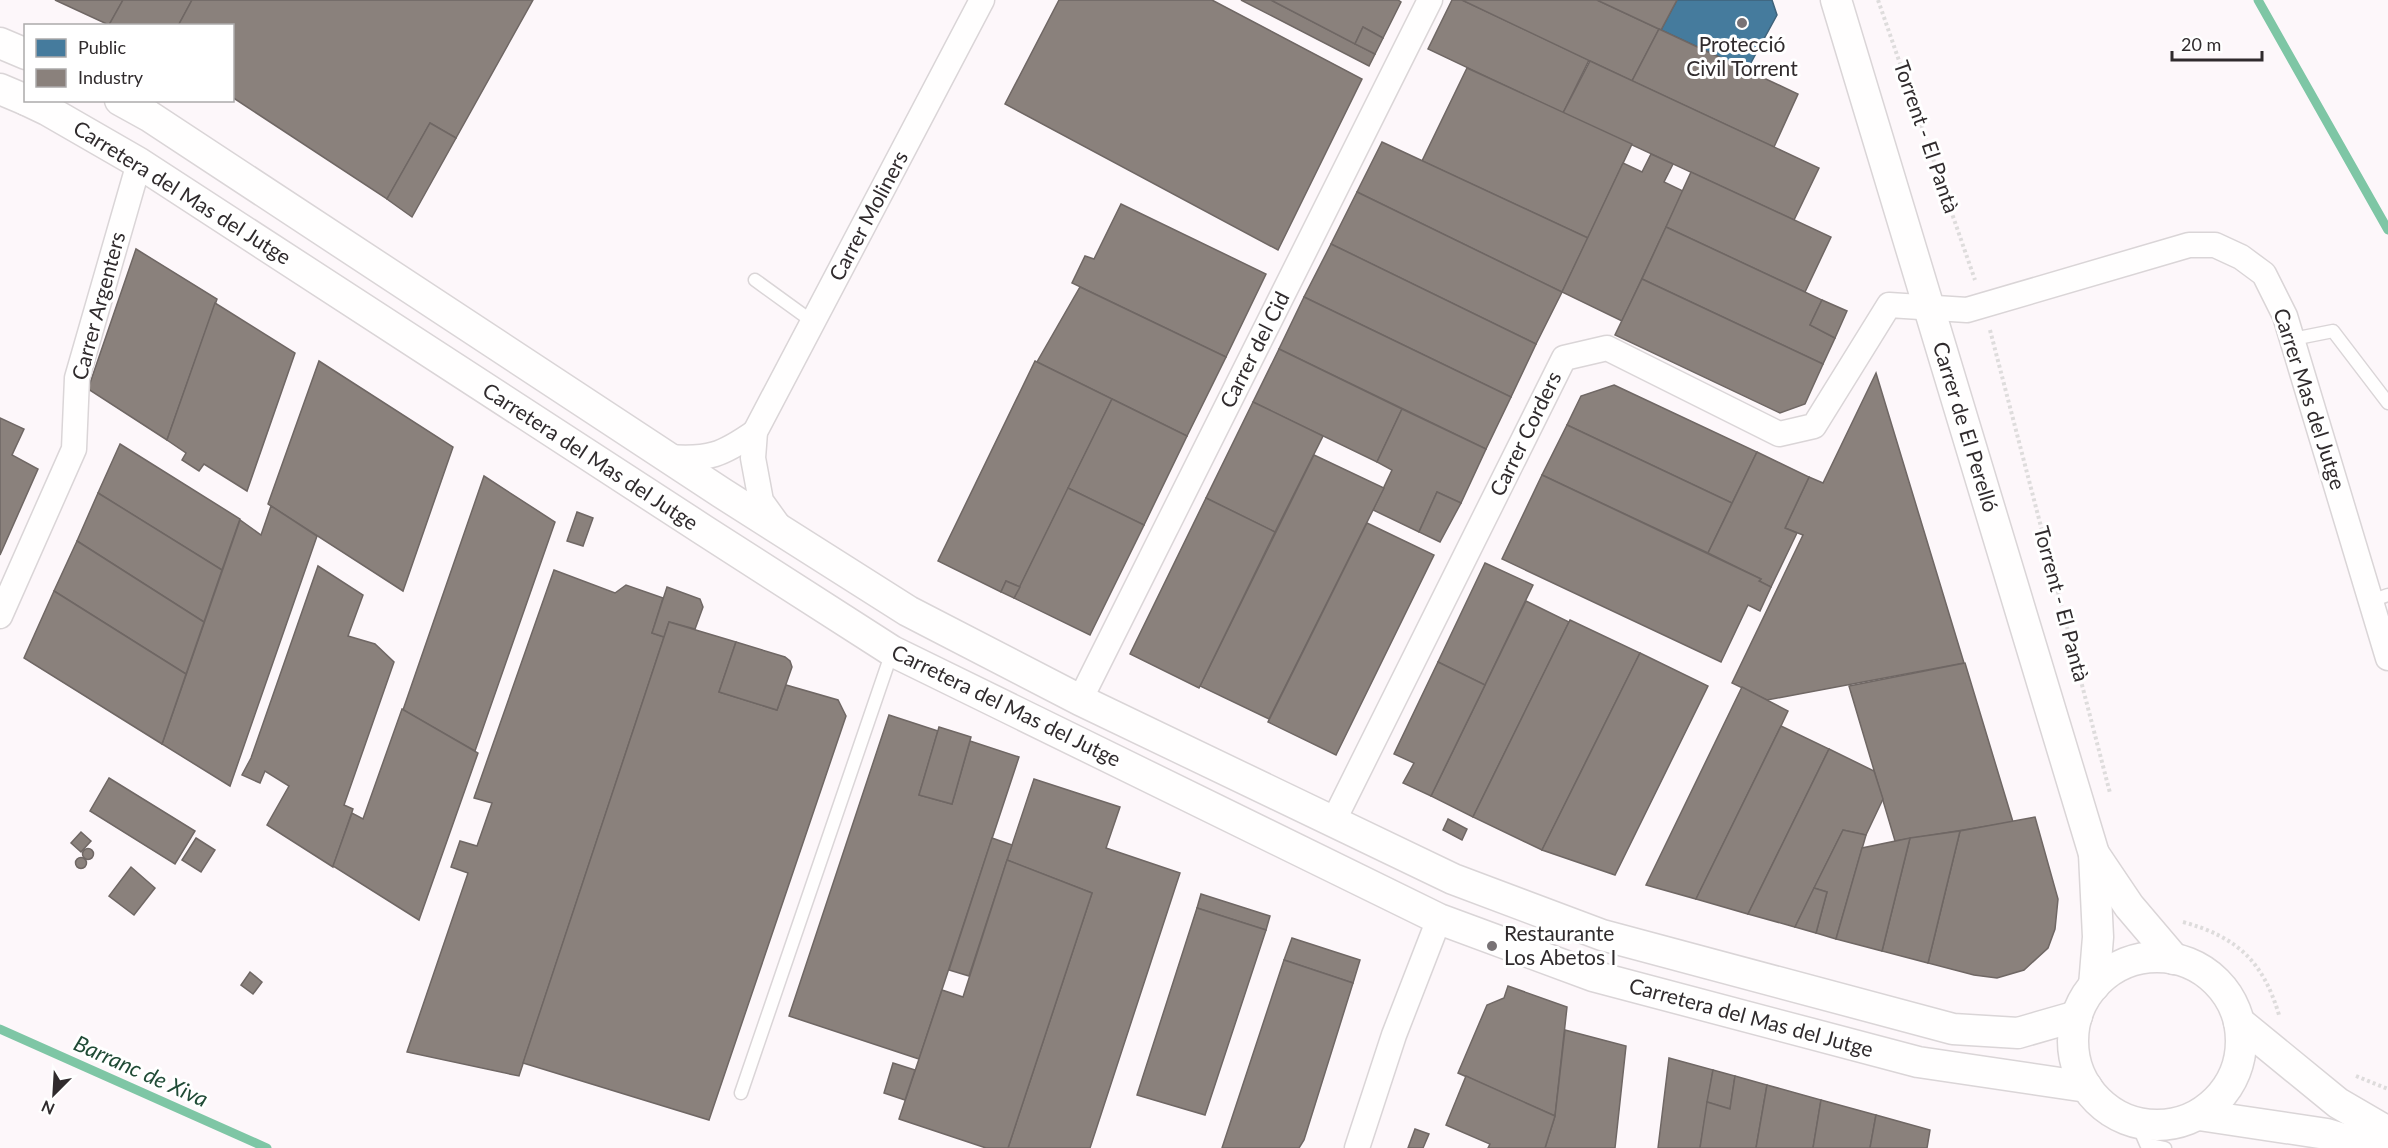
<svg xmlns="http://www.w3.org/2000/svg" width="2388" height="1148" viewBox="0 0 2388 1148" font-family="Lato,sans-serif">
	<style>
		.public { fill: #457b9d; stroke: #3f637b; stroke-width: 1.5 }
		.industry { fill: #8a817c; stroke: #6f6764; stroke-width: 1.5 }
		.lines { fill: none; stroke-linecap: round; stroke-linejoin: round }
		.stream { stroke: #7ec6a5; stroke-width: 9 }
		.service-casing { stroke: #dad5d7; stroke-width: 15 }
		.minor-casing { stroke: #dad5d7; stroke-width: 27 }
		.tertiary-casing { stroke: #dad5d7; stroke-width: 33 }
		.path { stroke: #dedcdc; stroke-width: 4; stroke-dasharray: 3 3; stroke-linecap: butt }
		.service { stroke: #fffefe; stroke-width: 12 }
		.minor { stroke: #fffefe; stroke-width: 24 }
		.tertiary { stroke: #fffefe; stroke-width: 30 }
		.poi-dot { fill: #787275; stroke: #fff; stroke-width: 2 }
		.labels { text-anchor: middle; stroke-width: 6; stroke-linejoin: round; paint-order: stroke }
		.poi-label { font-size: 21px; fill: #302b2d; stroke: #fff }
		.street-label { font-size: 21px; fill: #302b2d; stroke: #fff }
		.water-label { font-size: 22px; font-style: italic; fill: #204b36; stroke: #fff }
	</style>
	<rect width="100%" height="100%" fill="#fdf7fa"/>
	<polygon class="public" points="1677,0 1772,0 1777,15 1747,70 1661,30"/>
	<g class="industry">
		<polygon points="55,0 123,0 109,25"/>
		<polygon points="123,0 192,0 178,26 111,26 109,25"/>
		<polygon points="192,0 533,0 456,138 430,123 387,199 232,97 232,26 178,26"/>
		<polygon points="1059,0 1212,0 1362,79 1278,250 1005,104"/>
		<polygon points="1241,0 1271,0 1375,54 1369,66"/>
		<polygon points="1271,0 1398,0 1401,2 1383,38 1363,27 1355,44"/>
		<polygon points="1452,0 1462,0 1589,60 1563,113 1428,49"/>
		<polygon points="1462,0 1597,0 1659,29 1632,81"/>
		<polygon points="1597,0 1677,0 1661,30"/>
		<polygon points="1363,27 1383,38 1375,54 1355,44"/>
		<polygon points="1659,29 1798,94 1774,147 1632,81"/>
		<polygon points="1590,61 1819,168 1794,220 1563,113"/>
		<polygon points="1467,68 1632,144 1588,238 1422,161"/>
		<polygon points="430,123 456,138 412,217 387,199"/>
		<polygon points="1382,142 1588,238 1562,292 1357,192"/>
		<polygon points="1651,154 1673,164 1664,182 1683,191 1622,321 1562,292 1623,163 1642,172"/>
		<polygon points="1691,172 1831,237 1805,292 1666,227"/>
		<polygon points="1357,192 1562,292 1536,344 1331,244"/>
		<polygon points="1121,204 1266,274 1226,357 1072,283 1085,256 1094,259"/>
		<polygon points="1666,227 1822,300 1810,325 1835,338 1823,364 1642,279"/>
		<polygon points="1331,244 1536,344 1511,397 1304,297"/>
		<polygon points="136,249 217,299 167,440 88,389"/>
		<polygon points="1642,279 1823,364 1805,404 1780,413 1615,335"/>
		<polygon points="1080,287 1226,357 1187,436 1037,362"/>
		<polygon points="1304,297 1511,397 1486,449 1279,349"/>
		<polygon points="1822,300 1847,311 1835,338 1810,325"/>
		<polygon points="215,303 295,353 247,491 204,464 199,471 182,460 186,453 167,440"/>
		<polygon points="1279,349 1402,409 1377,462 1253,402"/>
		<polygon points="319,361 453,447 403,591 268,504"/>
		<polygon points="1035,361 1112,399 1020,587 1006,581 1001,592 938,561"/>
		<polygon points="1876,373 1964,663 1767,700 1732,683 1803,535 1785,528 1809,477 1823,483"/>
		<polygon points="1614,385 1757,452 1732,503 1567,425 1581,396"/>
		<polygon points="1112,399 1187,436 1144,525 1068,488"/>
		<polygon points="1253,402 1323,436 1275,532 1206,498"/>
		<polygon points="1402,409 1486,449 1461,503 1437,492 1419,532 1373,510 1392,470 1377,462"/>
		<polygon points="0,418 24,429 12,455 38,469 0,555"/>
		<polygon points="1567,425 1732,503 1708,553 1542,475"/>
		<polygon points="120,444 240,519 222,570 98,493"/>
		<polygon points="1757,452 1809,477 1785,528 1797,533 1771,587 1759,581 1761,579 1708,553"/>
		<polygon points="1314,455 1384,488 1269,719 1200,686"/>
		<polygon points="1542,475 1761,579 1759,581 1771,587 1760,611 1748,605 1721,662 1502,559"/>
		<polygon points="484,476 555,522 475,751 403,710"/>
		<polygon points="1068,488 1144,525 1090,635 1014,598"/>
		<polygon points="1437,492 1461,503 1440,542 1419,532"/>
		<polygon points="98,493 222,570 204,622 77,541"/>
		<polygon points="1206,498 1275,532 1199,688 1130,654"/>
		<polygon points="271,506 317,536 230,786 162,744 240,520 261,535"/>
		<polygon points="577,512 593,518 583,546 567,541"/>
		<polygon points="1367,523 1434,555 1336,755 1268,722"/>
		<polygon points="77,541 204,622 186,674 54,591"/>
		<polygon points="1485,563 1533,585 1485,685 1438,662"/>
		<polygon points="318,566 363,595 348,636 375,644 394,662 344,805 353,809 333,867 267,825 289,786 265,771 260,783 242,775 251,758"/>
		<polygon points="554,570 615,593 626,585 663,598 652,633 664,637 519,1076 407,1052 468,873 451,867 460,841 477,846 492,803 474,798"/>
		<polygon points="1006,581 1020,587 1014,598 1001,592"/>
		<polygon points="667,587 700,599 703,607 695,629 669,622 664,637 652,633"/>
		<polygon points="54,591 186,674 162,744 24,658"/>
		<polygon points="1526,601 1569,622 1473,817 1431,796"/>
		<polygon points="1570,620 1640,653 1542,850 1473,817"/>
		<polygon points="669,622 736,642 719,692 777,710 786,685 838,700 846,716 709,1120 523,1063"/>
		<polygon points="736,642 785,657 790,661 792,667 777,710 719,692"/>
		<polygon points="1640,653 1708,686 1615,875 1542,850"/>
		<polygon points="1438,662 1485,685 1431,796 1403,783 1414,763 1394,754"/>
		<polygon points="1965,663 2013,822 1895,841 1849,686"/>
		<polygon points="1742,687 1788,711 1781,726 1696,899 1646,885"/>
		<polygon points="402,709 478,753 419,920 333,866 352,813 363,819"/>
		<polygon points="889,715 938,731 919,795 952,804 970,741 1019,757 919,1059 789,1016"/>
		<polygon points="1781,726 1829,749 1748,914 1696,899"/>
		<polygon points="939,727 971,737 952,804 919,795"/>
		<polygon points="1829,749 1874,771 1883,799 1866,835 1843,830 1795,927 1748,914"/>
		<polygon points="109,778 195,831 175,864 90,811"/>
		<polygon points="1034,779 1120,807 1106,848 1180,873 1090,1148 1008,1148 1092,893 1007,860"/>
		<polygon points="2035,817 2058,899 2055,929 2048,948 2024,970 1997,978 1974,975 1928,963 1960,831"/>
		<polygon points="1448,819 1467,829 1462,840 1443,830"/>
		<polygon points="1843,830 1866,835 1836,939 1816,933 1827,892 1814,888"/>
		<polygon points="1960,831 1928,963 1882,951 1910,838"/>
		<polygon points="81,832 91,841 81,852 71,843"/>
		<polygon points="196,838 215,850 201,872 182,860"/>
		<polygon points="992,838 1012,845 969,976 949,970"/>
		<polygon points="1910,838 1882,951 1836,939 1862,848"/>
		<circle cx="88" cy="854" r="5.5"/>
		<circle cx="81" cy="863" r="5.5"/>
		<polygon points="1007,860 1092,893 1008,1148 986,1148 899,1119 942,990 963,997"/>
		<polygon points="131,867 155,888 134,915 109,896"/>
		<polygon points="1814,888 1827,892 1816,933 1795,927"/>
		<polygon points="1201,894 1270,916 1266,930 1197,908"/>
		<polygon points="1197,908 1266,930 1205,1115 1137,1095"/>
		<polygon points="1292,938 1360,960 1353,983 1284,960"/>
		<polygon points="1284,960 1353,983 1304,1140 1299,1148 1222,1148"/>
		<polygon points="250,972 262,982 253,994 241,985"/>
		<polygon points="1508,986 1567,1007 1555,1116 1458,1073 1487,1005 1504,998"/>
		<polygon points="1565,1030 1626,1046 1615,1148 1545,1148 1555,1116"/>
		<polygon points="1669,1058 1713,1070 1700,1148 1658,1148"/>
		<polygon points="893,1063 915,1070 905,1100 884,1093"/>
		<polygon points="1713,1070 1735,1076 1730,1109 1707,1102"/>
		<polygon points="1466,1076 1555,1116 1545,1148 1488,1148 1490,1144 1446,1125"/>
		<polygon points="1735,1076 1767,1085 1756,1148 1700,1148 1707,1102 1730,1109"/>
		<polygon points="1767,1085 1821,1100 1813,1148 1756,1148"/>
		<polygon points="1821,1100 1876,1115 1870,1148 1813,1148"/>
		<polygon points="1876,1115 1930,1130 1927,1148 1870,1148"/>
		<polygon points="1415,1129 1429,1134 1423,1148 1408,1148"/>
	</g>
	<g class="lines">
		<g class="stream">
			<polyline points="2258,0 2388,230"/>
			<polyline points="0,1029 267,1148"/>
		</g>
		<defs>
			<g id="service">
				<polyline points="755,280 813,322"/>
				<polyline points="2293,339 2333,331 2388,403"/>
				<polyline points="2371,601 2388,595"/>
				<polyline points="741,1093 892,652"/>
				<polyline points="2137,1123 2146,1144 2165,1148"/>
			</g>
			<g id="minor">
				<path d="M668,457C709,460 722,455 755,432"/>
				<polyline points="779,526 761,501 753,458 755,432 982,0"/>
				<polyline points="0,616 74,449 77,378 139,163"/>
				<polyline points="1080,700 1430,0"/>
				<polyline points="1334,820 1564,358 1607,348 1779,434 1814,426 1889,305 1967,310 2189,245 2215,245 2241,257 2264,274 2285,316 2388,658"/>
				<polyline points="1357,1148 1394,1035 1439,919"/>
			</g>
			<g id="tertiary">
				<polyline points="1836,0 2094,854 2098,937 2094,986"/>
				<polyline points="0,43 26,54"/>
				<polyline points="0,89 26,100"/>
				<polyline points="26,100 47,110 139,163 705,531 892,651 1439,919 1593,976 1918,1062 2087,1087"/>
				<polyline points="120,100 149,116 722,493 908,611 1080,700 1453,879 1602,935 1953,1029 2018,1033 2077,1016"/>
				<polyline points="2094,854 2129,906 2174,959"/>
				<circle cx="2157" cy="1041" r="84"/>
				<polyline points="2239,1022 2338,1103 2388,1132"/>
				<polyline points="2199,1115 2327,1134 2373,1148"/>
			</g>
		</defs>
		<use href="#service" class="service-casing"/>
		<use href="#minor" class="minor-casing"/>
		<use href="#tertiary" class="tertiary-casing"/>
		<g class="path">
			<polyline points="1878,0 1975,280"/>
			<polyline points="1990,330 2110,793"/>
			<path d="M2183,922C2237,937 2263,961 2279,1015"/>
			<polyline points="2356,1076 2388,1089"/>
		</g>
		<use href="#service" class="service"/>
		<use href="#minor" class="minor"/>
		<use href="#tertiary" class="tertiary"/>
	</g>
	<g class="poi-dot">
		<circle cx="1742" cy="23" r="6"/>
		<circle cx="1492" cy="946" r="6"/>
	</g>
	<g class="labels">
		<g class="poi-label">
			<text x="1742" y="52">Protecció<tspan x="1742" dy="24">Civil Torrent</tspan></text>
			<text x="1504" y="941" text-anchor="start">Restaurante<tspan x="1504" dy="24">Los Abetos I</tspan></text>
		</g>
		<g class="street-label">
			<text transform="translate(1926 137) rotate(71)" y="7">Torrent - El Pantà</text>
			<text transform="translate(182 193) rotate(32)" y="7">Carretera del Mas del Jutge</text>
			<text transform="translate(869 216) rotate(-62)" y="7">Carrer Moliners</text>
			<text transform="translate(99 306) rotate(-75)" y="7">Carrer Argenters</text>
			<text transform="translate(1255 350) rotate(-63)" y="7">Carrer del Cid</text>
			<text transform="translate(2309 399) rotate(72)" y="7">Carrer Mas del Jutge</text>
			<text transform="translate(1965 427) rotate(73)" y="7">Carrer de El Perelló</text>
			<text transform="translate(1526 434) rotate(-64)" y="7">Carrer Corders</text>
			<text transform="translate(590 457) rotate(33)" y="7">Carretera del Mas del Jutge</text>
			<text transform="translate(2061 604) rotate(75)" y="7">Torrent - El Pantà</text>
			<text transform="translate(1006 706) rotate(26)" y="7">Carretera del Mas del Jutge</text>
			<text transform="translate(1751 1018) rotate(15)" y="7">Carretera del Mas del Jutge</text>
		</g>
		<g class="water-label">
			<text transform="translate(141 1071) rotate(24)" y="8">Barranc de Xiva</text>
		</g>
	</g>
	<rect x="24" y="24" width="210" height="78" fill="#ffffff" stroke="#acaaab" stroke-width="1.5"/>
	<rect x="36" y="39" width="30" height="18" fill="#457b9d" stroke="#acaaab" stroke-width="1.5"/>
	<text x="78" y="54" font-size="18" fill="#302b2d">Public</text>
	<rect x="36" y="69" width="30" height="18" fill="#8a817c" stroke="#acaaab" stroke-width="1.5"/>
	<text x="78" y="84" font-size="18" fill="#302b2d">Industry</text>
	<g transform="translate(54 1094) rotate(204)" stroke="#ffffff" stroke-width="4.5" paint-order="stroke">
	<path d="M0-4.5L10 22L0 15L-10 22Z" fill="#302b2d"/>
	<text y="-9" font-size="16" font-weight="bold" text-anchor="middle" fill="#302b2d">N</text>
	</g>
	<path d="M2172 51v9h90v-9" fill="none" stroke="#302b2d" stroke-width="3"/>
	<text x="2181" y="51" font-size="18" fill="#302b2d" stroke="#ffffff" stroke-width="4.5" paint-order="stroke">20 m</text>
</svg>
